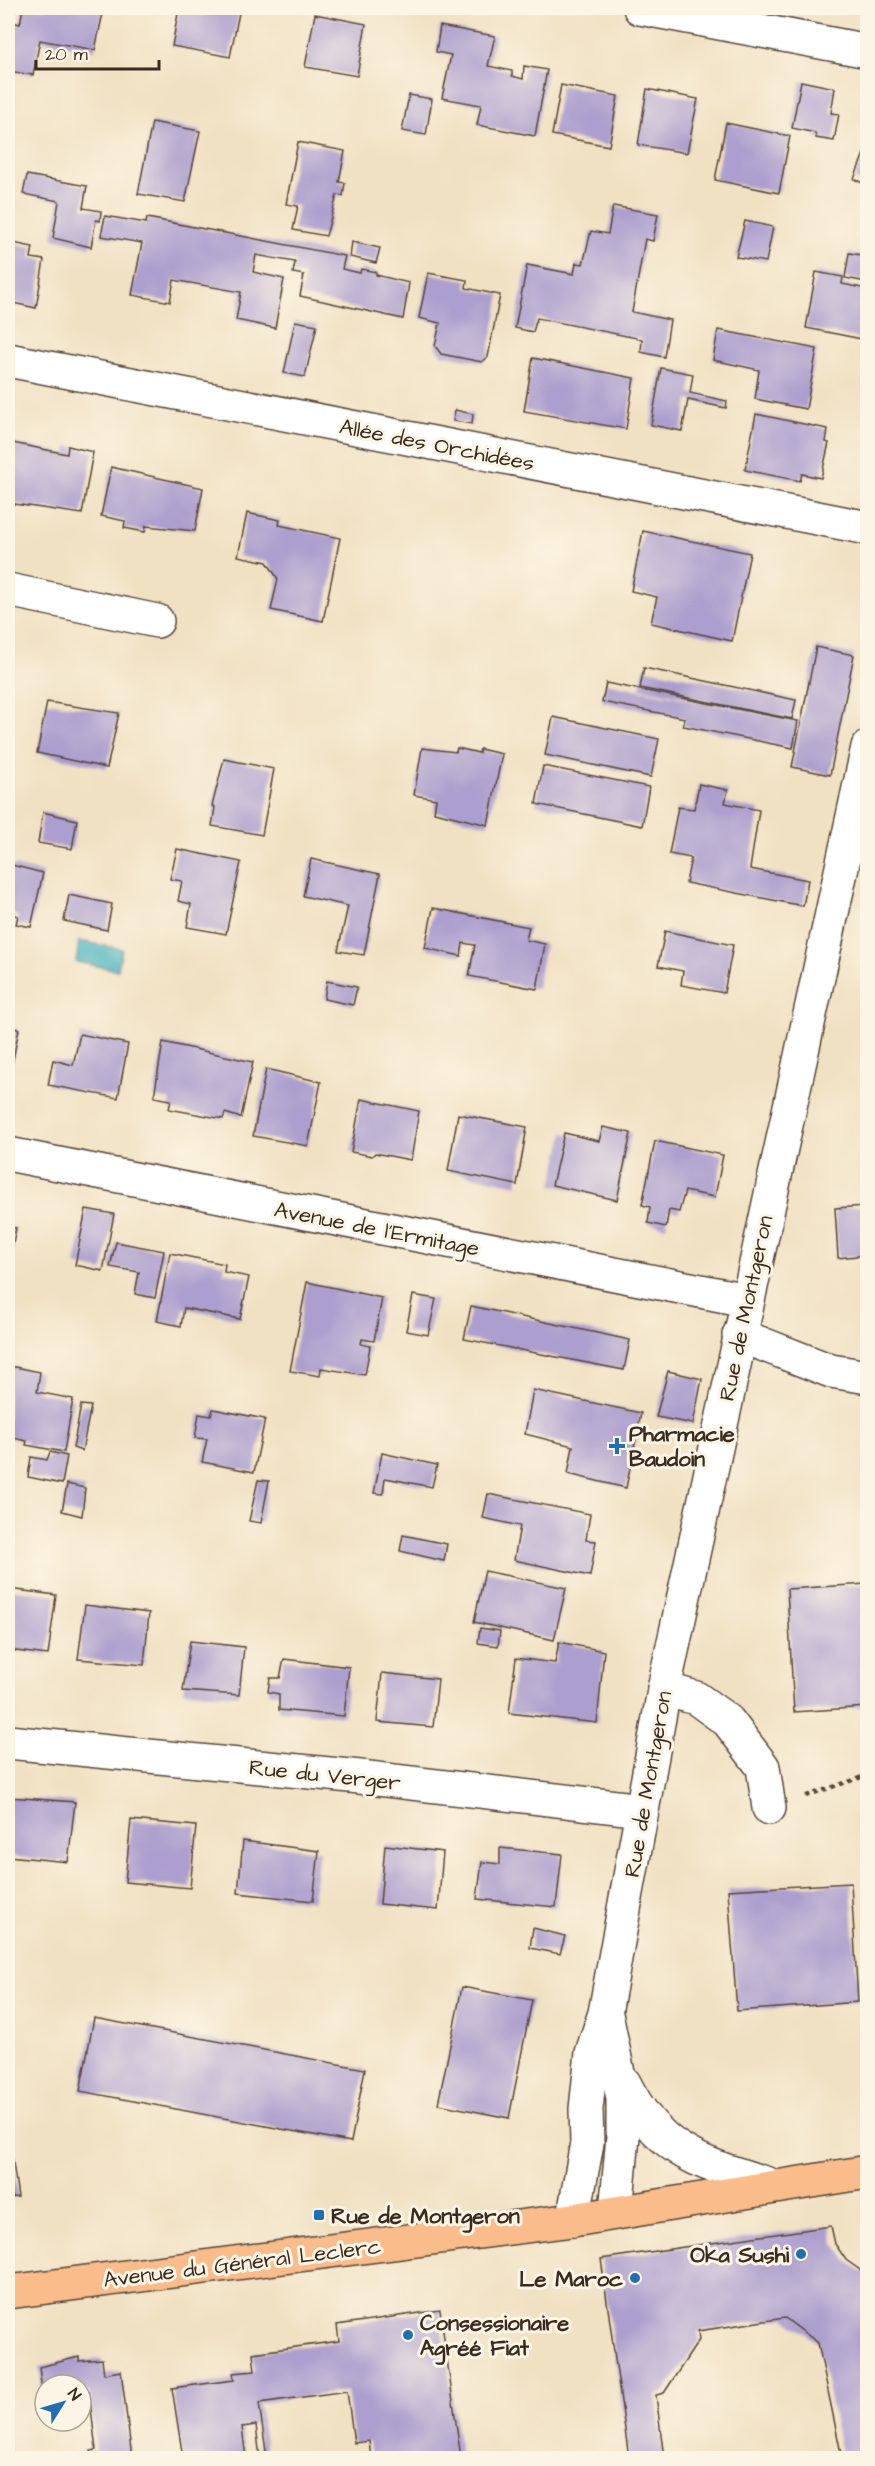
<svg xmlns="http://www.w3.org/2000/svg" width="875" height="2466" viewBox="0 0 875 2466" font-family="'Architects Daughter',sans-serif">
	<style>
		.water { fill: #42b1bd; stroke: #3e6e6e; stroke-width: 1.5 }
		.building { fill: #ac9ece }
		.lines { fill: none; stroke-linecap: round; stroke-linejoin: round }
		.minor-casing { stroke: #564537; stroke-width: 36 }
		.major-casing { stroke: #564537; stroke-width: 36 }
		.path { stroke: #564537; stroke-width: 4; stroke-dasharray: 4.5 4.5; stroke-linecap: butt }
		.minor { stroke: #fff; stroke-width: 33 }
		.major { stroke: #f9bc8a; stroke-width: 33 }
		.poi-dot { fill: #1f6fb2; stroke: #fcf5e5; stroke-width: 2 }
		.labels { text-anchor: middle; stroke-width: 6; stroke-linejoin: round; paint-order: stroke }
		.street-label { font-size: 22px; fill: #3b2a1e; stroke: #fcf5e5 }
		.poi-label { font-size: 22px; font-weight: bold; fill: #3b2a1e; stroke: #fcf5e5; text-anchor: start }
	</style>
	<rect width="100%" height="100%" fill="#fcf5e5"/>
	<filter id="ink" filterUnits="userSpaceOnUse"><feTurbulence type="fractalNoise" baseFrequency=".0167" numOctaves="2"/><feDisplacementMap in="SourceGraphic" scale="12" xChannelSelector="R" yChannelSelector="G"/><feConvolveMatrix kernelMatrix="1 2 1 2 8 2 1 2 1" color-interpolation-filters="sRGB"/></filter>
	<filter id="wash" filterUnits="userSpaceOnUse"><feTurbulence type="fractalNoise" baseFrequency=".008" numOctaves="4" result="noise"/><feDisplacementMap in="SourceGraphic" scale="24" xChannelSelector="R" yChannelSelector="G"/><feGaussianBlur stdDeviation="1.35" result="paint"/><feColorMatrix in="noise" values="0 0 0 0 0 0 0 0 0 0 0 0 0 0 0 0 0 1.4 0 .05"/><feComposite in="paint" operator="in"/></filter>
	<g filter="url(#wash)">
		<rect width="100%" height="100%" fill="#f1e1c3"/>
		<polygon class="water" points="79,941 122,949 118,970 76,962"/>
		<g id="blocks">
			<g class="building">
				<polygon points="23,8 104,8 95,50 40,40 33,75 8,71 8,21 20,24"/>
				<polygon points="179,8 240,8 230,57 172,46"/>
				<polygon points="315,14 366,24 357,76 305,67"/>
				<polygon points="440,26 495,36 488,66 512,71 512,76 523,79 524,66 547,70 535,136 477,125 481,105 442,98 451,55 436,52"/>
				<polygon points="801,81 835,88 831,113 839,114 834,141 816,138 815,133 792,128"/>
				<polygon points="561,85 618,96 609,146 552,135"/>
				<polygon points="647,89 698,99 687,153 638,145"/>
				<polygon points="409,95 432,99 426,135 402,131"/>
				<polygon points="152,122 200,131 185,202 138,194"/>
				<polygon points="726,123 790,136 779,193 715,180"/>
				<polygon points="298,142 345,151 339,182 345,183 343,196 337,195 326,236 293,230 298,206 286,204"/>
				<polygon points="867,146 867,185 854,179"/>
				<polygon points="27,175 87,186 83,208 101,211 100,221 96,220 91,247 53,238 59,201 23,194"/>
				<polygon points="613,206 658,214 653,241 645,239 632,312 670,320 664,357 641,352 642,339 537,318 533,332 515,328 527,265 574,274 576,263 583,264 591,231 608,234"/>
				<polygon points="105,216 146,223 147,218 345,256 342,269 360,273 361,269 376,272 376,275 409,283 403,319 300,296 304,275 293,273 295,262 256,255 253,272 284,279 275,328 236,320 241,292 174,280 170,302 132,295 142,243 101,236"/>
				<polygon points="745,221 773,227 766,262 736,257"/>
				<polygon points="8,242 33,247 31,258 44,260 36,308 8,302"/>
				<polygon points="352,242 380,248 376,263 350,257"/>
				<polygon points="849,253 867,256 867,282 845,278"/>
				<polygon points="816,272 843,277 842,284 867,289 867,340 806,328"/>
				<polygon points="428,273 467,280 466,288 500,295 488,357 482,362 441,354 435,346 440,323 419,318"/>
				<polygon points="295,321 317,325 305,377 284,373"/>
				<polygon points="718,330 817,349 806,409 755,399 759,370 713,360"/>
				<polygon points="533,358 634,378 626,429 524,411"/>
				<polygon points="661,368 693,374 690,393 727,401 726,408 688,400 682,431 651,425"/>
				<polygon points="455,410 473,414 472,424 453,421"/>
				<polygon points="756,414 828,429 826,442 829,443 821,478 802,474 800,481 745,470"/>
				<polygon points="8,442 67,454 68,446 93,452 82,514 8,503"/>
				<polygon points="111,467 203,488 195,531 146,526 145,532 124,528 125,521 101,516"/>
				<polygon points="247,513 280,520 279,525 340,538 323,621 271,610 278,579 267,562 238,556"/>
				<polygon points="643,531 750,553 732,641 651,623 657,597 631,591"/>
				<polygon points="816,647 854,655 830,775 792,767"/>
				<polygon points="644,668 796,700 792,719 640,688"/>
				<polygon points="606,683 798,721 793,748 683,726 685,718 602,702"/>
				<polygon points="47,702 119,713 107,768 37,753"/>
				<polygon points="553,717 659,739 651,777 545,755"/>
				<polygon points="422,748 456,752 457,748 479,753 480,749 502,754 488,825 434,812 436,799 414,795"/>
				<polygon points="224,759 274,769 262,835 212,826 215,807 212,806"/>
				<polygon points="543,766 649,787 642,826 536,804"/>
				<polygon points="699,784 728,790 725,803 759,810 750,869 808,880 803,906 686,883 691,858 669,854 678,807 694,809"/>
				<polygon points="43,812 77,820 72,849 38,843"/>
				<polygon points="177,849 241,862 226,934 187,927 191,904 178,901 182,881 170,879"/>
				<polygon points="311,859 380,874 364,955 338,951 348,906 303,896"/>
				<polygon points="8,864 43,873 31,927 16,924 18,916 8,913"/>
				<polygon points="69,895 112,904 107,930 64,921"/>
				<polygon points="433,908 529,927 526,940 545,944 537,989 469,976 475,945 463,943 461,956 425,948"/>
				<polygon points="665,931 733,945 724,993 681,985 683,971 658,966"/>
				<polygon points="327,981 357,987 353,1005 324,999"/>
				<polygon points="8,1027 19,1029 11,1070 8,1070"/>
				<polygon points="80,1034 128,1044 118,1098 48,1085 53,1060 73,1065"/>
				<polygon points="163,1042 253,1062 241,1118 225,1113 223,1119 169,1109 171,1100 154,1097"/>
				<polygon points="266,1069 321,1082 308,1146 253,1136"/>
				<polygon points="361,1099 419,1111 411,1160 375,1153 372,1156 351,1152"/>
				<polygon points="458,1114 527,1127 517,1185 448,1171"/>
				<polygon points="603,1127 631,1133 617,1200 552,1185 564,1133 599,1141"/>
				<polygon points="655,1141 723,1155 715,1197 685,1191 679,1212 669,1210 666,1227 648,1223 650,1207 642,1205"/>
				<polygon points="867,1206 867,1255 838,1258 835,1208"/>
				<polygon points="86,1209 114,1214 103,1271 75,1265"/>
				<polygon points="8,1227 16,1228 9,1265 8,1265"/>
				<polygon points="116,1242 164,1251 155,1298 135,1294 139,1272 110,1267"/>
				<polygon points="170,1253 225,1264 224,1272 249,1277 240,1319 184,1308 181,1326 157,1321"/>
				<polygon points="307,1282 382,1298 374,1341 362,1339 361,1344 370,1346 365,1375 321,1368 320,1376 290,1371"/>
				<polygon points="413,1295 436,1299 428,1335 406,1331"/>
				<polygon points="471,1306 630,1340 624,1370 464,1339"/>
				<polygon points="10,1366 40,1372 37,1392 73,1399 64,1452 26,1445 27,1441 8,1437 8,1381"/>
				<polygon points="668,1371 702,1379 693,1424 656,1417"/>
				<polygon points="533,1390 641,1413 626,1488 568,1474 573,1446 525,1434"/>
				<polygon points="81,1405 91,1406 82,1451 73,1448"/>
				<polygon points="213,1409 265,1419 254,1472 202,1462 207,1439 195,1438 199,1414 211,1416"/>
				<polygon points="50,1452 67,1456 62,1484 28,1477 31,1457 47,1460"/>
				<polygon points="382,1453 437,1465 432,1487 385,1478 383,1494 374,1493"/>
				<polygon points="258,1480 269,1481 261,1523 249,1521"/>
				<polygon points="67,1484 85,1488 82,1516 62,1511"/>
				<polygon points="488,1494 590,1514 586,1540 596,1541 590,1576 514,1560 520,1526 483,1518"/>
				<polygon points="403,1535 447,1544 444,1561 400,1551"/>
				<polygon points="485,1571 566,1588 554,1640 474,1622"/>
				<polygon points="867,1584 867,1707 794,1712 787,1589"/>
				<polygon points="8,1589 56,1595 48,1655 8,1650"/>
				<polygon points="85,1605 149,1613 144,1665 78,1659"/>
				<polygon points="480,1628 500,1631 498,1646 478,1643"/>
				<polygon points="190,1641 244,1647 239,1695 183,1691"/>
				<polygon points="559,1642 604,1651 597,1723 509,1713 516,1658 555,1663"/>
				<polygon points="284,1659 349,1667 344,1716 279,1710 279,1694 268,1692 270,1678 280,1678"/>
				<polygon points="382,1673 438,1679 433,1727 377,1722"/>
				<polygon points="9,1797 75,1802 68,1862 8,1856"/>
				<polygon points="131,1820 196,1826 190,1888 125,1882"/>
				<polygon points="243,1841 319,1851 313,1901 238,1893"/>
				<polygon points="385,1845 443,1852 438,1910 380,1904"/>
				<polygon points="500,1848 562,1854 556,1907 477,1899 482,1862 500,1864"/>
				<polygon points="851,1883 858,2002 737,2011 728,1890"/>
				<polygon points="533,1928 565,1936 560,1954 530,1948"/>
				<polygon points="462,1987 532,2000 509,2118 438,2104"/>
				<polygon points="94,2018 365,2069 351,2142 80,2091"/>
				<polygon points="8,2128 18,2197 8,2198"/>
				<polygon points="831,2226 835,2244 846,2260 867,2275 867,2458 842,2458 818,2343 785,2318 698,2331 699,2340 664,2393 656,2395 664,2458 629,2458 601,2259"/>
				<polygon points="440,2310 461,2458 371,2458 369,2441 354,2443 347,2391 259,2403 267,2458 260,2458 256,2425 242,2427 246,2458 183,2458 172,2388 234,2380 233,2373 255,2371 253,2353 339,2341 337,2325"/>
				<polygon points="79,2357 79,2361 102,2359 104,2374 121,2371 132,2458 92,2458 91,2451 96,2450 89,2392 81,2395 81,2385 45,2385 43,2399 39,2367"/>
			</g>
		</g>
	</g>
	<g filter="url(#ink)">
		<use href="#blocks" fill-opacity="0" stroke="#564537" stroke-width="1.5"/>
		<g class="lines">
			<defs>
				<g id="minor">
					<polyline points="640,8 868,51"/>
					<polyline points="8,360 868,528"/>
					<polyline points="8,590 157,621"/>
					<polyline points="8,1154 746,1300"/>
					<polyline points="739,1335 831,1371 868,1377"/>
					<polyline points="664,1689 696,1698 728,1721 763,1767 769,1808"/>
					<polyline points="8,1742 360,1777 642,1810"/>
					<polyline points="606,2014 623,2098 623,2136 616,2212"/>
					<path d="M624,2083C660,2155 702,2163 774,2186"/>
					<polyline points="573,2220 587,2143 586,2109 592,2053 605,2013 667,1674 868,747"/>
				</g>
				<polyline id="major" points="8,2292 573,2220 868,2172"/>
			</defs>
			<use href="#minor" class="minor-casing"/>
			<use href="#major" class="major-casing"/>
			<polyline class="path" points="806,1796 868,1775"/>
			<use href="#minor" class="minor"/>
			<use href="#major" class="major"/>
		</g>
	</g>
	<g class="poi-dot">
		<path d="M614 1437h6v6h6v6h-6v6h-6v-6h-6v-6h6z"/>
		<rect x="313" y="2209" width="12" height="12" rx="3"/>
		<circle cx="801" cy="2254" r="6"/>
		<circle cx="635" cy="2278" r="6"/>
		<circle cx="408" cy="2335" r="6"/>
	</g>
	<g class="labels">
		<g class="street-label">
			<text transform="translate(437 444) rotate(11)" y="8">Allée des Orchidées</text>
			<text transform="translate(377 1228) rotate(11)" y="8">Avenue de l'Ermitage</text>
			<text transform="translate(745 1308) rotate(-78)" y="8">Rue de Montgeron</text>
			<text transform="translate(325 1774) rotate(6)" y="8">Rue du Verger</text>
			<text transform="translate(647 1784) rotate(-80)" y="8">Rue de Montgeron</text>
			<text transform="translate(242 2262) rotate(-7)" y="8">Avenue du Général Leclerc</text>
		</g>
		<g class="poi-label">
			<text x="629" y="1441">Pharmacie<tspan x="629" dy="25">Baudoin</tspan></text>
			<text x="331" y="2223">Rue de Montgeron</text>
			<text x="789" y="2262" text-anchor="end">Oka Sushi</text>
			<text x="623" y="2286" text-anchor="end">Le Maroc</text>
			<text x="420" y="2330">Consessionaire<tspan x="420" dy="25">Agréé Fiat</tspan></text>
		</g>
	</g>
	<rect width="875" height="2466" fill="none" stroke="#fcf5e5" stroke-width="30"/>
	<g transform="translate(63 2403) rotate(53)"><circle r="28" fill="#fcf5e5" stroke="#afa495" stroke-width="1.5"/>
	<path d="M0-4.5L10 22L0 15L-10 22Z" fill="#1f6fb2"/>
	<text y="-9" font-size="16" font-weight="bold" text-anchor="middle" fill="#3b2a1e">N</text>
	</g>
	<path d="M36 60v9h123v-9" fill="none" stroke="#3b2a1e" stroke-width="3"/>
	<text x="45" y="60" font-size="18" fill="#3b2a1e" stroke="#fcf5e5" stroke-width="4.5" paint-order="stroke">20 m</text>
</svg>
